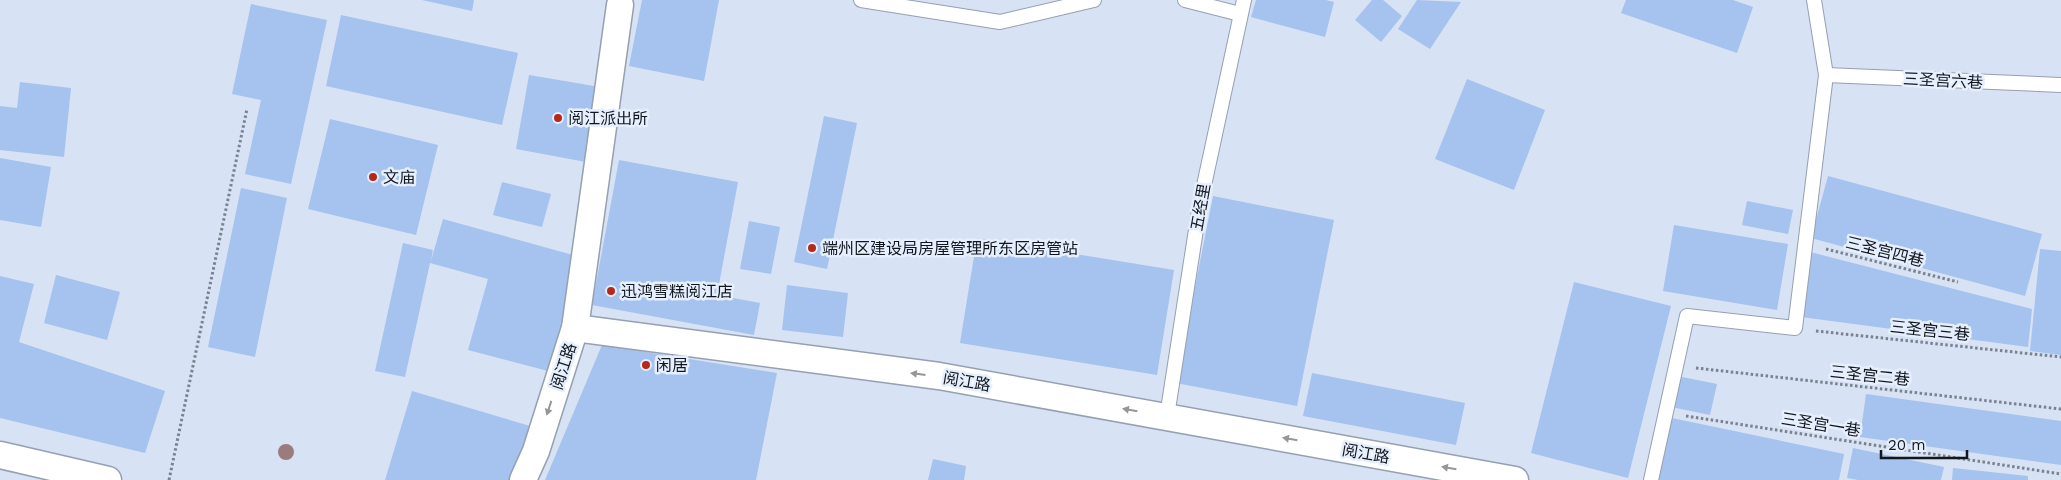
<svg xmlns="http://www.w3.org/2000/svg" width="2061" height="480" viewBox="0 0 2061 480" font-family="'Work Sans','Noto Sans SC',sans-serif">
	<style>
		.building { fill: #a6c2ee }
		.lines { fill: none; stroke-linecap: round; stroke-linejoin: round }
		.service-casing { stroke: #95a0b0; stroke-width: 16 }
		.minor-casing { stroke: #95a0b0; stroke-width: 29 }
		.path { stroke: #7b828f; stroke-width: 3; stroke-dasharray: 2.5 2.5; stroke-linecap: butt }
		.service { stroke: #fff; stroke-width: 14 }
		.minor { stroke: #fff; stroke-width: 26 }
		.tree { fill: #9c7b7e }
		.oneway { fill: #949699 }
		.poi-dot { fill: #b62818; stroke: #e6effe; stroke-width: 2 }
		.labels { text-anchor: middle; stroke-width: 5; stroke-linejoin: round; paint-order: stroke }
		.street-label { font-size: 16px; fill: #12161d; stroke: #e6effe }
		.poi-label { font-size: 16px; fill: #12161d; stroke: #e6effe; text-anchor: start }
	</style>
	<rect width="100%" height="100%" fill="#d7e2f4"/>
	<g class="building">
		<polygon points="422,0 474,0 472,11"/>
		<polygon points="642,0 719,0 704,81 629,66"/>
		<polygon points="1256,0 1326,0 1334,2 1325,37 1251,17"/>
		<polygon points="1372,0 1383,0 1402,16 1381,42 1355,20"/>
		<polygon points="1417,0 1461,2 1430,49 1398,29"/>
		<polygon points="1626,0 1733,0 1753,7 1737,53 1621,13"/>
		<polygon points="251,4 327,20 291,184 245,174 261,100 232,94"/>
		<polygon points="341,15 518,53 502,125 326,86"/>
		<polygon points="529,75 600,87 586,162 516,149"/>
		<polygon points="1467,79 1545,110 1514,190 1435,159"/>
		<polygon points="20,82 71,88 64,157 0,150 0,106 17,108"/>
		<polygon points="824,116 857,123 827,269 794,262"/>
		<polygon points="330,119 438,145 416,235 308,209"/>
		<polygon points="0,158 51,167 41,227 0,220"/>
		<polygon points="619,160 738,182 717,295 760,303 754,335 592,305"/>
		<polygon points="1828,176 2042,234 2025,296 1811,238"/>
		<polygon points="502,182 551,194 542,227 493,215"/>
		<polygon points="241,188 287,198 255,357 208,347"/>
		<polygon points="1213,196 1334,220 1297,406 1176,383"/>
		<polygon points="1747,201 1793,210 1788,234 1742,225"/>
		<polygon points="443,219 580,257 548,371 468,350 488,279 430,263 405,377 375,371 403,243 433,250 431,261"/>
		<polygon points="749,221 780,227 771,274 740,269"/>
		<polygon points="1674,225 1788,244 1777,310 1663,291"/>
		<polygon points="977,238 1174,270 1157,375 960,343"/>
		<polygon points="2040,249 2061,251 2061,355 2030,351"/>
		<polygon points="1810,252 2032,309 2028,347 1801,317"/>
		<polygon points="56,275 120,292 107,340 44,323"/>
		<polygon points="0,276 34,284 19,342 165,391 145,453 0,418"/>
		<polygon points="1574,282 1671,306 1628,478 1531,453"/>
		<polygon points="787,285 848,293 843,337 782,330"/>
		<polygon points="602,345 777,373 756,480 545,480"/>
		<polygon points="1312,373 1465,403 1456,445 1303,416"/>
		<polygon points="1677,376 1717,384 1710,415 1671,407"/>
		<polygon points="412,391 530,426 513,480 385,480"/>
		<polygon points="1866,394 2061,421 2061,465 1860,437"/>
		<polygon points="1667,417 1844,454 1839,480 1654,480"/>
		<polygon points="1853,448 1944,467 1941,480 1858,480 1847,478"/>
		<polygon points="933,459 966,466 964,480 928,480"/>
		<polygon points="1953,468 2028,476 2028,480 1952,480"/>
	</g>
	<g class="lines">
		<defs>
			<g id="service">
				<polyline points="861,0 1000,22 1094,0"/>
				<polyline points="1185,0 1240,14"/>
				<polyline points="1826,75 2061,85"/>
				<polyline points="1167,416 1200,204 1244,0"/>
				<polyline points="1651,480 1687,316 1795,328 1826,75 1814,0"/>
			</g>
			<g id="minor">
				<polyline points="575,328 939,376 1515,480"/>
				<polyline points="0,455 108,480"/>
				<polyline points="523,480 536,451 575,328 620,5"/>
			</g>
		</defs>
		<use href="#service" class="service-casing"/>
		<use href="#minor" class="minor-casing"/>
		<g class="path">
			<polyline points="1826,249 1958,282"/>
			<polyline points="1816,331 2061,357"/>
			<polyline points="1696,368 2061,409"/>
			<polyline points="1686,416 2061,474"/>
			<polyline points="169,480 247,109"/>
		</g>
		<use href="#service" class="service"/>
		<use href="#minor" class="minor"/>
	</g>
	<circle class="tree" cx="286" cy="452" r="8"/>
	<defs><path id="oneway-solid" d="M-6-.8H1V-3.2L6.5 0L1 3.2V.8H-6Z" transform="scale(1.25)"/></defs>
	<g class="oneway">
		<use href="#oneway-solid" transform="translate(918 374) rotate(-173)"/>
		<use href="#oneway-solid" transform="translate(549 408) rotate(108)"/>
		<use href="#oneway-solid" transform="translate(1130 410) rotate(-170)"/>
		<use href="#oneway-solid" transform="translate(1290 439) rotate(-170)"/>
		<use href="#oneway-solid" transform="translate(1449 468) rotate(-170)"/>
	</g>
	<g class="poi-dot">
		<circle cx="558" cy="118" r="5"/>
		<circle cx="373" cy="177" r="5"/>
		<circle cx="812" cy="248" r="5"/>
		<circle cx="611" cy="291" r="5"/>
		<circle cx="646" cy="365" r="5"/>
	</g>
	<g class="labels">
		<g class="street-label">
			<text transform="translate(1943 80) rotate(3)" y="6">三圣宫六巷</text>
			<text transform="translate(1200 207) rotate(-80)" y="6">五经里</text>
			<text transform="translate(1885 251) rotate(14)" y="6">三圣宫四巷</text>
			<text transform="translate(1930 330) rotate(6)" y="6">三圣宫三巷</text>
			<text transform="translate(563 366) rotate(-72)" y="6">阅江路</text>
			<text transform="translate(1870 375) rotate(6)" y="6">三圣宫二巷</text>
			<text transform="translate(967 381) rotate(10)" y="6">阅江路</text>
			<text transform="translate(1821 424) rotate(9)" y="6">三圣宫一巷</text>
			<text transform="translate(1366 453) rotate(10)" y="6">阅江路</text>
		</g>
		<g class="poi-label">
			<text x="568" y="124">阅江派出所</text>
			<text x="383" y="183">文庙</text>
			<text x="822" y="254">端州区建设局房屋管理所东区房管站</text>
			<text x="621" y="297">迅鸿雪糕阅江店</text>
			<text x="656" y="371">闲居</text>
		</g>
	</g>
	<path d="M1881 450v8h86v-8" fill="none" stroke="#12161d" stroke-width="2.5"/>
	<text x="1888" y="450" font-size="15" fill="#12161d" stroke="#e6effe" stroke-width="4" paint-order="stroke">20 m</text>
</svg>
